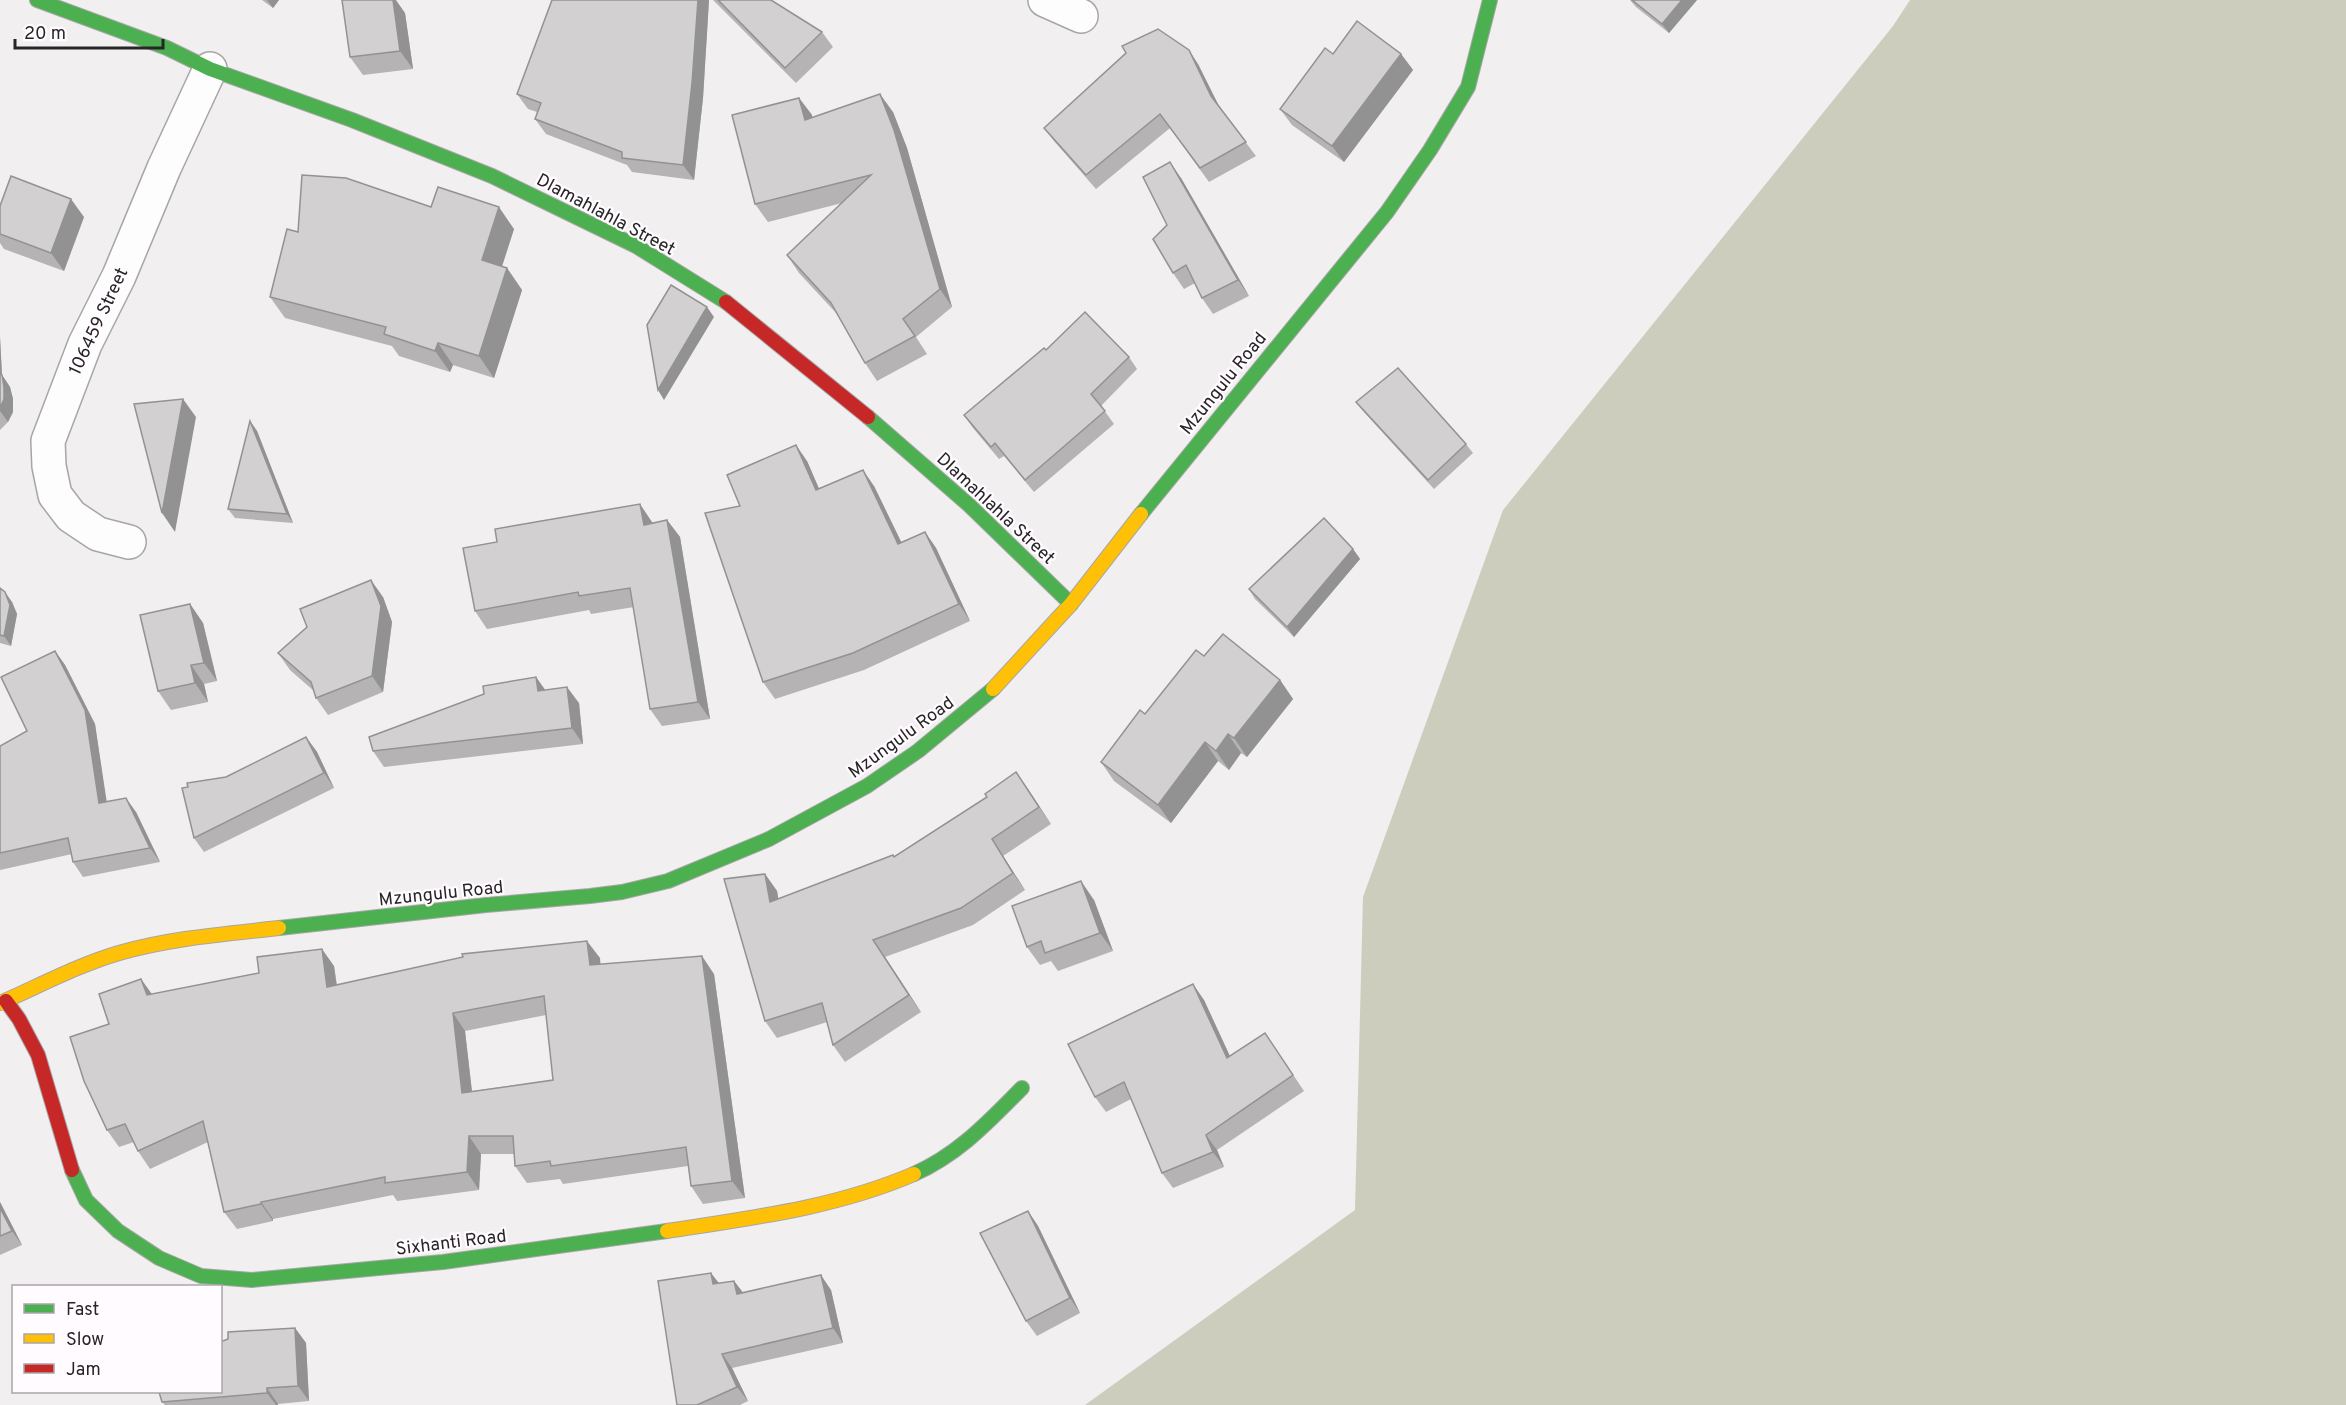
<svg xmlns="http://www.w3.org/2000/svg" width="2346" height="1405" viewBox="0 0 2346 1405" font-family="Overpass,sans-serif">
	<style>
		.forest { fill: #cccdbd }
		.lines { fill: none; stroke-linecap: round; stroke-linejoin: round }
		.street-casing { stroke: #a7a6a7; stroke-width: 36 }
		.fast-casing { stroke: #a7a6a7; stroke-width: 16 }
		.slow-casing { stroke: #a7a6a7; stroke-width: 16 }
		.jam-casing { stroke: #a7a6a7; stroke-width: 16 }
		.street { stroke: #fdfdfd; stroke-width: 33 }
		.fast { stroke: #4caf50; stroke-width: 14 }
		.slow { stroke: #ffc107; stroke-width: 14 }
		.jam { stroke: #c62828; stroke-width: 14 }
		.wall { fill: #b5b3b4; fill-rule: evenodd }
		.shaded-wall { fill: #939292 }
		.building { fill: #d2d0d1; stroke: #939292; stroke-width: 1.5; fill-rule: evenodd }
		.labels { text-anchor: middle; stroke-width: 4.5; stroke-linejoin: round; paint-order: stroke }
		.street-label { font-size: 18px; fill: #272627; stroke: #fffbff }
	</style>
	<rect width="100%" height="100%" fill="#f1eff0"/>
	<polygon class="forest" points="1910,0 2346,0 2346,1405 1085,1405 1355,1210 1363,897 1503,510 1893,26"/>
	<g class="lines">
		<defs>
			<g id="street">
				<polyline points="1045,0 1081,16"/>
				<polyline points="129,542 98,534 71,516 55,495 49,466 48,441 85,344 119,276 164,168 210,69"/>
			</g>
			<g id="fast">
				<polyline points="37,0 167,48 210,69 352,120 492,176 636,246 726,302"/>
				<polyline points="868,417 969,505 1071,604"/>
				<polyline points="1141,514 1387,212 1430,150 1468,87 1490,0"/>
				<polyline points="279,928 486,905 590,896 622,892 668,881 769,839 867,786 918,751 993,689"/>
				<polyline points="72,1170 86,1200 118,1231 159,1258 201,1276 252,1280 443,1262 667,1231"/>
				<path d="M914,1174C959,1154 988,1122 1022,1088"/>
			</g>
			<g id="slow">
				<polyline points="993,689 1071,604 1141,514"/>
				<path d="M0,1003C39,986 78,965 119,953C171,938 226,934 279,928"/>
				<path d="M667,1231C751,1218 835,1208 914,1174"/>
			</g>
			<g id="jam">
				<polyline points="726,302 868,417"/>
				<polyline points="6,1001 19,1019 38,1055 72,1170"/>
			</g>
		</defs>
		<use href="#street" class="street-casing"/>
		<use href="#fast" class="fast-casing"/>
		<use href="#slow" class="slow-casing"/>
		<use href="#jam" class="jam-casing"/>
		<use href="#street" class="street"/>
		<use href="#fast" class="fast"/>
		<use href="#slow" class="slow"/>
		<use href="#jam" class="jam"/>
	</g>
	<g class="wall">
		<polygon points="262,0 279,0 273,8"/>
		<polygon points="552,0 709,0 703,98 694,180 632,172 627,165 546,134 535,119 537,112 528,109 517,94"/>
		<polygon points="713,0 771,0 822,32 833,47 796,83"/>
		<polygon points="1630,0 1697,0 1669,33 1636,7"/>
		<polygon points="405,13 413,69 363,75 350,57"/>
		<polygon points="1333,54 1401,54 1413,70 1344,162 1292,125 1280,109"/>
		<polygon points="1198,64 1219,107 1256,156 1209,182 1170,128 1096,189 1054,141 1044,128"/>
		<polygon points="799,98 812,115 812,118 893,112 907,148 952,307 916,337 927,354 877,381 865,363 837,314 799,273 787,255 842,203 768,222 755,204"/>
		<polygon points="1181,178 1249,296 1213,314 1202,298 1195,283 1184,289 1173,273 1167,225"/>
		<polygon points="0,206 84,217 64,271 4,249 0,243"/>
		<polygon points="431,207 514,229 502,267 507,268 522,290 494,378 453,365 450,372 399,356 392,346 285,318 270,297 298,232"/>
		<polygon points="0,337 2,375 10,387 13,399 13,412 8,422 0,430"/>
		<polygon points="1046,350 1129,357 1137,369 1101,406 1114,424 1034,492 1004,456 999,459 973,428 964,415"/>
		<polygon points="1356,402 1466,444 1473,453 1434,489 1363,411"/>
		<polygon points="250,421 257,431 293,523 235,518 228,509"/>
		<polygon points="807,461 819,489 874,486 901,542 925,532 936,548 970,621 864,670 775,699 763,682 740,506"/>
		<polygon points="667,520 680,537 710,719 662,726 650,709 634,607 591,614 589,610 487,629 475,611 652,522 653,523"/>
		<polygon points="1353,549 1360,559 1294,637 1255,599 1249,589"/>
		<polygon points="0,588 12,602 17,614 11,646 0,643"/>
		<polygon points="383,597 392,622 383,692 328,715 316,698 314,691 290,670 278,653"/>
		<polygon points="190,604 203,623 217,681 204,684 208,702 171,710 158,691"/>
		<polygon points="55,651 65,665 95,724 106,801 136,812 160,862 83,877 73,862 72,854 0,870 0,746 27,731"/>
		<polygon points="1204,656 1280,680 1293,699 1247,757 1241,753 1229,770 1218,761 1171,823 1114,781 1101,762 1145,714"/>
		<polygon points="536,677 545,690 579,703 583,744 384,767 373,751"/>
		<polygon points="306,737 317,752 334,788 204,852 194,838 188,787 226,777"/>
		<polygon points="1016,772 1051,824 1003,856 1025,890 973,925 885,957 921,1012 845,1062 833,1045 827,1022 777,1038 765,1021 765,874 777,891 778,899 895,856 987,797"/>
		<polygon points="1094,900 1113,951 1058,971 1051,961 1040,965 1027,947"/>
		<path d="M600,958V965L714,974L745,1198L703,1204L691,1186L688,1166L563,1184L560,1179L527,1183L515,1166L514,1154H481L479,1190L397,1201L393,1195L273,1219V1221L237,1229L224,1212L208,1142L150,1169L138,1151L134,1142L119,1147L107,1130L141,979L152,994L334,966L337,985ZM546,1015L553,1080L472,1091L465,1031Z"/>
		<polygon points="1204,1000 1230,1056 1265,1033 1304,1091 1217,1150 1224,1167 1173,1188 1162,1173 1131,1099 1106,1112 1095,1097"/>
		<polygon points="0,1202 22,1245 0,1255"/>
		<polygon points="1028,1211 1038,1226 1080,1313 1037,1336 1026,1321"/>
		<polygon points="734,1281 743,1293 831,1290 843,1343 732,1368 748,1401 740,1405 677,1405 719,1283"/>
		<polygon points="295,1328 306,1343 309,1401 278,1404 278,1405 165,1405 162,1402"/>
	</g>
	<g class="shaded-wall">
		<polygon points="267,0 279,0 273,8"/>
		<polygon points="393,0 396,0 405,13 413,69 400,51"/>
		<polygon points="698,0 709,0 703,98 694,180 683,165"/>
		<polygon points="1682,0 1697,0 1669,33 1662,24"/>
		<polygon points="1189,50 1198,64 1221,110 1211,96"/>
		<polygon points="1401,54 1413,70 1344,162 1332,146"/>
		<polygon points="880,94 893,112 907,148 952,307 940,289"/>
		<polygon points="799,98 812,115 817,138 805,120"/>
		<polygon points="1170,162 1181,178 1249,296 1238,280"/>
		<polygon points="71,199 84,217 64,271 51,253"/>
		<polygon points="499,207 514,229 497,281 482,260"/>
		<polygon points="507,268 522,290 494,378 479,356"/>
		<polygon points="707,307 714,317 664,400 658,390"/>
		<polygon points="0,337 2,376 0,373"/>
		<polygon points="438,343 453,365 450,372 435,351"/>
		<polygon points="2,375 10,387 13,399 13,412 8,422 0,411"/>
		<polygon points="183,399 196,417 175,532 162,513"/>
		<polygon points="250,421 257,431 293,523 287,514"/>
		<polygon points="796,445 807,461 827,507 816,490"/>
		<polygon points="863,470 874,486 910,560 898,544"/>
		<polygon points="640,504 652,522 657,542 644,525"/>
		<polygon points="667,520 680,537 710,719 698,702"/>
		<polygon points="925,532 936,548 970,621 959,604"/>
		<polygon points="1353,549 1360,559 1294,637 1287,627"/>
		<polygon points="371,580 383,597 392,622 383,692 372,676"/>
		<polygon points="5,592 12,602 17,614 11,646 4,636"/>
		<polygon points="190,604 203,623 217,681 204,663"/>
		<polygon points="55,651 65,665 95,724 109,817 99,803"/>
		<polygon points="191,665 204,684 208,702 195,683"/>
		<polygon points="536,677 548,694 538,691"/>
		<polygon points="1280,680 1293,699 1247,757 1234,738"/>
		<polygon points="567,687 579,703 583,744 572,728"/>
		<polygon points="1228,734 1241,753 1229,770 1216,751"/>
		<polygon points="306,737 317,752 334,788 324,773"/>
		<polygon points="1205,742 1218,761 1171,823 1158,805"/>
		<polygon points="1016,772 1028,789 1051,824 1039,807"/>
		<polygon points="126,798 136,812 160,862 150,848"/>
		<polygon points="992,839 1025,890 1013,873"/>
		<polygon points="765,874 777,891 782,919 770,902"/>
		<polygon points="1081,881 1094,900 1113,951 1100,933"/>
		<polygon points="873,940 885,957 921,1012 909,995"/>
		<polygon points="587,941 600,958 602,983 590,965"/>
		<polygon points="322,949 334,966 339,1004 327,987"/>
		<polygon points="702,956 714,974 745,1198 732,1181"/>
		<polygon points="141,979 153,996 147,995"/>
		<polygon points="1193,984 1204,1000 1238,1074 1227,1058"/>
		<polygon points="453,1013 465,1031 474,1110 462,1093"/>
		<polygon points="1206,1135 1217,1150 1224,1167 1213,1152"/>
		<polygon points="469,1136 481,1154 479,1190 467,1172"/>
		<polygon points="0,1202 22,1245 12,1231 0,1208"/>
		<polygon points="261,1202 273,1219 273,1221 261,1204"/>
		<polygon points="1028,1211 1038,1226 1080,1313 1070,1298"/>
		<polygon points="711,1273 722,1287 713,1284"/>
		<polygon points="821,1275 831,1290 843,1343 833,1328"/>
		<polygon points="734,1281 745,1295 737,1294"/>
		<polygon points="295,1328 306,1343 309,1401 298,1386"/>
		<polygon points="722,1354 732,1368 748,1401 737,1387"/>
		<polygon points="267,1388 278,1404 278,1405 276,1405 267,1393"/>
	</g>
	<g class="building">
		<polygon points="342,0 393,0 400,51 350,57"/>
		<polygon points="552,0 698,0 692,83 683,165 622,158 622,152 535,119 541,103 517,94"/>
		<polygon points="718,0 771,0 822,32 785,68"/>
		<polygon points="1632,0 1682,0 1662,24"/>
		<polygon points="1357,21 1401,54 1332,146 1280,109 1325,48 1333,54"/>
		<polygon points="1158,29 1189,50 1211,96 1246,142 1200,168 1160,114 1086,175 1044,128 1126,53 1122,46"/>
		<polygon points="880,94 894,130 940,289 903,319 915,336 865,363 831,303 787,255 871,175 755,204 732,115 799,98 805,120"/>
		<polygon points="1170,162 1238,280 1202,298 1186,265 1173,273 1153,239 1167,225 1143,177"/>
		<polygon points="302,175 346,178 431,207 438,187 499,207 482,260 507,268 479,356 438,343 435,351 384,334 386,327 270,297 287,229 298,232"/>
		<polygon points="11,176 71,199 51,253 0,234 0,206"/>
		<polygon points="671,285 707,307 658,390 647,325"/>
		<polygon points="1085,312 1129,357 1091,394 1105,411 1025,480 995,443 991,447 964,415 1044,348 1046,350"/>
		<polygon points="1398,368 1466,444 1428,480 1356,402"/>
		<polygon points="0,373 2,375 4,387 4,399 0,408"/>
		<polygon points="183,399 162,513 134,404"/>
		<polygon points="250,421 287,514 228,509"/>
		<polygon points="796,445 816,490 863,470 898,544 925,532 959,604 853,653 763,682 705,513 740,506 727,475"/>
		<polygon points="640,504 644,525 667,520 698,702 650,709 630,588 579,596 578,592 475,611 463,548 497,542 495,529"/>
		<polygon points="1324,518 1353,549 1287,627 1249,589"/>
		<polygon points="371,580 381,606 372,676 316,698 311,682 278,653 307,627 300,609"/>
		<polygon points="0,588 5,592 10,605 4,636 0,635"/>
		<polygon points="190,604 204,663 191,665 195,683 158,691 140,615"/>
		<polygon points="1223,634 1280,680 1234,738 1228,734 1216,751 1205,742 1158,805 1101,762 1140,710 1145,714 1196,650 1204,656"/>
		<polygon points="55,651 85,710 99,803 126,798 150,848 73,862 68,838 0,853 0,746 27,731 1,677"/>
		<polygon points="536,677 538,691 567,687 572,728 373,751 369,737 484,694 483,686"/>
		<polygon points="306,737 324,773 194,838 182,788 188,787 187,783 226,777"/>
		<polygon points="1016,772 1039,807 992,839 1013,873 961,908 873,940 909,995 833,1045 822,1003 765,1021 724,879 765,874 770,902 893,855 894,857 987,797 985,794"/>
		<polygon points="1081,881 1100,933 1045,953 1041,941 1027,947 1012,906"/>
		<path d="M587,941L590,965L702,956L732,1181L691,1186L686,1147L551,1166L550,1161L515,1166L513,1136H469L467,1172L385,1183V1177L261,1202V1204L224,1212L203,1121L138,1151L125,1124L107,1130L84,1081L70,1037L109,1024L99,994L141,979L147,995L259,973L257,957L322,949L327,987L463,957L462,954ZM544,996L553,1080L462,1093L453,1013Z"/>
		<polygon points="1193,984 1227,1058 1265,1033 1293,1075 1206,1135 1213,1152 1162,1173 1124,1082 1095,1097 1068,1044"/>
		<polygon points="0,1208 12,1231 0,1236"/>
		<polygon points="1028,1211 1070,1298 1026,1321 980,1233"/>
		<polygon points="711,1273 713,1284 734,1281 737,1294 821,1275 833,1328 722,1354 737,1387 697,1405 677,1405 658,1281"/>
		<polygon points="295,1328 298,1386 267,1388 267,1393 162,1402 159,1392 220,1392 220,1342 228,1339 228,1332"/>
	</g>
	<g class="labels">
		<g class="street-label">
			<text transform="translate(606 214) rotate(28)" y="6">Dlamahlahla Street</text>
			<text transform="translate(98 321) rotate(-65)" y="6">106459 Street</text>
			<text transform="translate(1223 383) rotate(-51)" y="6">Mzungulu Road</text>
			<text transform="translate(996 508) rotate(43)" y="6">Dlamahlahla Street</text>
			<text transform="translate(901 737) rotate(-36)" y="6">Mzungulu Road</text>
			<text transform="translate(441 893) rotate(-6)" y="6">Mzungulu Road</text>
			<text transform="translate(451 1242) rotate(-7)" y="6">Sixhanti Road</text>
		</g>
	</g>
	<rect x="12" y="1285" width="210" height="108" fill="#fffbff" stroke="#a9a6a9" stroke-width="1.5"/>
	<rect x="24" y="1304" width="30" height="9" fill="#4caf50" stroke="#a9a6a9" stroke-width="1.5"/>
	<text x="66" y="1315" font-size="18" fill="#272627">Fast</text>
	<rect x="24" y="1334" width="30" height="9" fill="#ffc107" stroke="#a9a6a9" stroke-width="1.5"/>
	<text x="66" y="1345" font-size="18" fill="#272627">Slow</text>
	<rect x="24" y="1364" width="30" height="9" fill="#c62828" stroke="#a9a6a9" stroke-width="1.5"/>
	<text x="66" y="1375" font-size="18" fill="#272627">Jam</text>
	<path d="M15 39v9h148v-9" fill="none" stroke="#272627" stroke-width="3"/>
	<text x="24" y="39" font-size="18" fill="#272627" stroke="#fffbff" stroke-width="4.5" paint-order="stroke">20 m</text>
</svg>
